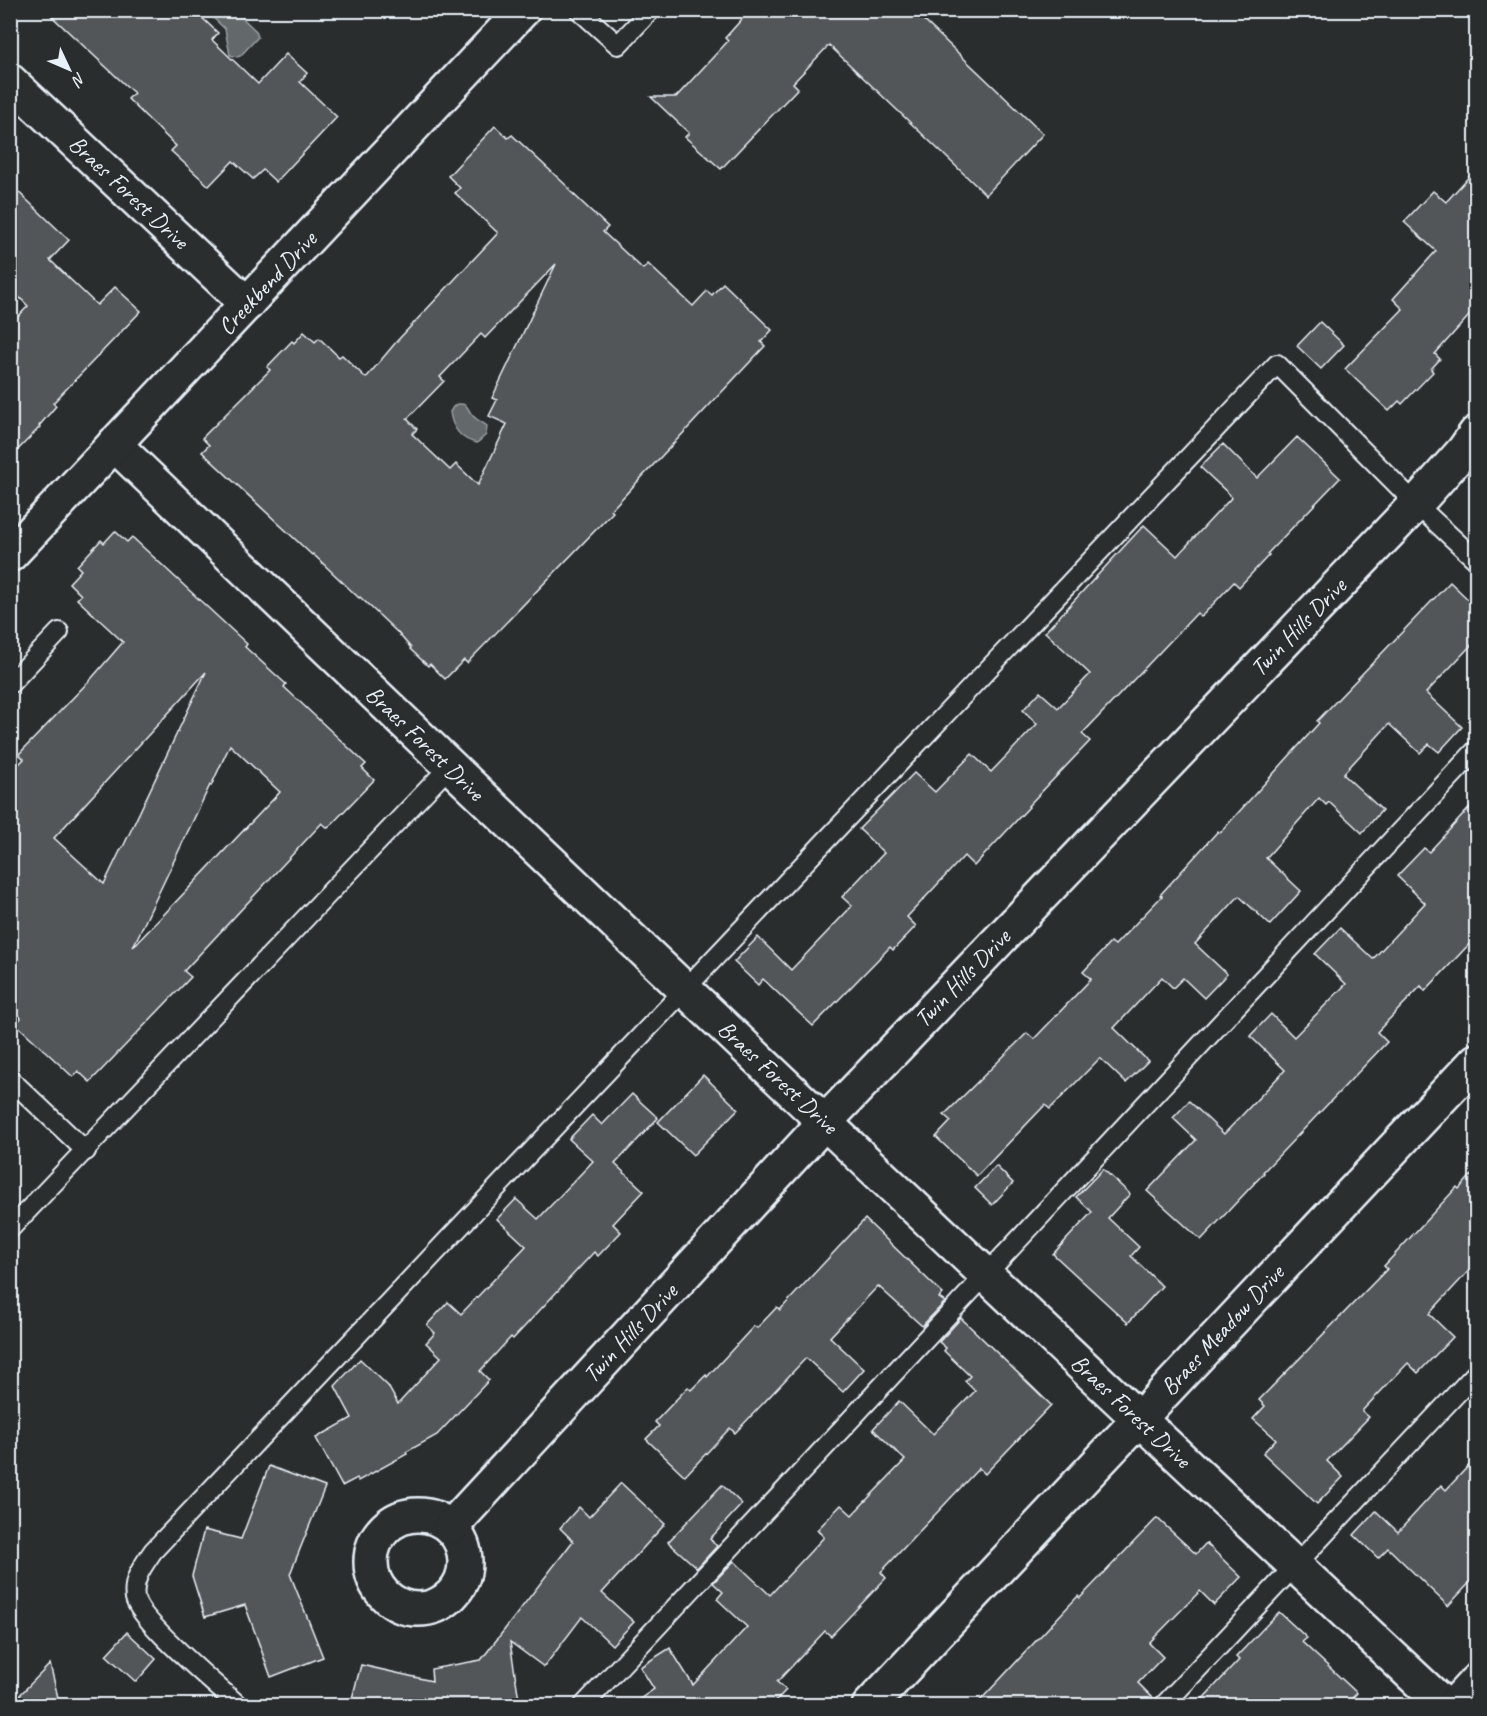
<svg xmlns="http://www.w3.org/2000/svg" width="1487" height="1716" viewBox="0 0 1487 1716" font-family="Caveat,sans-serif">
	<style>
		.water { fill: #63686b; stroke: #989fa3; stroke-width: 1.5 }
		.building { fill: #535759; stroke: #e8f1f8; stroke-width: 1.5; fill-rule: evenodd }
		.lines { fill: none; stroke-linecap: round; stroke-linejoin: round }
		.lane-casing { stroke: #e8f1f8; stroke-width: 22 }
		.street-casing { stroke: #e8f1f8; stroke-width: 38 }
		.secondary-casing { stroke: #e8f1f8; stroke-width: 38 }
		.lane { stroke: #2a2d2e; stroke-width: 18 }
		.street { stroke: #2a2d2e; stroke-width: 33 }
		.secondary { stroke: #2a2d2e; stroke-width: 33 }
		.labels { text-anchor: middle; stroke-width: 4.5; stroke-linejoin: round; paint-order: stroke }
		.street-label { font-size: 24px; fill: #e8f1f8; stroke: #2a2d2e }
	</style>
	<rect width="100%" height="100%" fill="#2a2d2e"/>
	<filter id="ink" filterUnits="userSpaceOnUse"><feTurbulence type="fractalNoise" baseFrequency=".0167" numOctaves="2"/><feDisplacementMap in="SourceGraphic" scale="12" xChannelSelector="R" yChannelSelector="G"/><feConvolveMatrix kernelMatrix="1 2 1 2 8 2 1 2 1" color-interpolation-filters="sRGB"/></filter>
	<g filter="url(#ink)">
		<g class="water">
			<polygon points="209,11 235,11 256,31 258,37 240,56 237,57 230,55 225,29 209,14"/>
			<path d="M457,404C470,403 466,409 473,416C477,420 483,423 487,426L486,435L477,443C461,440 452,428 450,412L453,407Z"/>
		</g>
		<g class="building">
			<polygon points="45,10 194,10 218,33 212,40 258,84 286,54 307,73 300,82 337,117 276,182 263,170 253,179 233,161 209,186 171,151 176,146 128,99 134,93"/>
			<polygon points="750,10 913,10 1043,134 986,195 829,45 793,83 798,88 721,169 685,137 689,133 651,97 676,97 728,41 725,38"/>
			<path d="M495,126L508,138L512,135L570,189L569,190L608,227L603,232L643,269L648,264L693,306L707,291L712,295L723,283L772,330L761,342L765,346L611,510L613,512L467,663L464,660L445,679L430,664L428,666L410,649L411,648L397,632L360,597L359,598L313,554L312,555L202,452L209,445L202,438L270,370L267,367L292,341L294,343L304,332L315,342L319,338L339,357L342,355L366,378L397,341L498,233L455,193L460,188L448,176ZM556,264L492,398L497,400L489,416L507,424L478,485L456,464L450,470L412,434L417,429L407,419L444,381L440,377L481,334L485,338Z"/>
			<polygon points="1476,169 1476,308 1435,354 1440,359 1431,369 1433,372 1402,404 1399,401 1389,411 1345,369 1403,309 1393,299 1436,251 1404,222 1433,191 1446,202"/>
			<polygon points="10,184 69,240 50,260 97,305 115,287 141,311 53,403 56,406 39,426 40,427 10,458 10,325 28,306 10,288"/>
			<polygon points="1320,322 1344,345 1321,369 1297,346"/>
			<polygon points="1297,437 1340,478 1267,554 1269,555 1239,587 1234,582 1201,617 1197,613 1082,734 1090,741 1028,806 1029,807 974,866 964,856 907,917 916,926 893,950 890,947 813,1026 763,979 758,985 734,962 758,937 791,970 852,906 842,897 884,853 859,829 914,773 935,792 972,754 991,772 1037,724 1023,710 1040,692 1058,708 1090,674 1045,632 1144,525 1177,556 1231,498 1230,495 1200,467 1223,444 1257,478"/>
			<path d="M115,531L127,542L132,537L247,644L245,647L286,684L284,687L366,764L362,768L374,780L328,828L322,823L278,870L184,971L191,977L90,1082L78,1071L73,1077L16,1024L21,1018L10,1008V773L24,759L19,754L91,679L123,642L77,599L81,595L69,583L81,570L77,566L101,540L104,543ZM206,672L123,847H122L104,884L54,838ZM230,745L280,792L133,947L210,785L211,786Z"/>
			<polygon points="1450,582 1476,607 1476,640 1426,693 1462,727 1439,752 1429,744 1420,753 1389,724 1343,774 1382,810 1362,833 1329,802 1326,805 1319,798 1266,858 1301,891 1270,925 1239,896 1195,944 1227,974 1204,998 1183,978 1173,988 1162,977 1114,1028 1148,1061 1126,1083 1100,1058 1050,1109 1045,1105 977,1176 936,1137 951,1121 944,1115 1027,1033 1034,1039 1091,979 1083,972 1111,942 1115,945 1162,896 1160,895 1218,831 1220,833 1319,723 1317,721"/>
			<polygon points="1476,801 1476,937 1425,991 1421,986 1377,1032 1387,1042 1263,1172 1264,1173 1201,1240 1147,1191 1196,1140 1173,1118 1189,1101 1224,1134 1285,1070 1250,1036 1271,1014 1294,1037 1346,984 1315,954 1340,928 1373,959 1425,903 1397,876 1424,848 1429,852"/>
			<polygon points="703,1075 738,1109 693,1155 658,1122"/>
			<polygon points="632,1094 658,1118 615,1164 644,1191 613,1224 621,1232 598,1256 594,1252 513,1339 511,1337 480,1371 489,1380 437,1435 406,1452 407,1454 358,1481 357,1478 342,1486 316,1438 352,1418 335,1386 360,1359 388,1386 398,1404 441,1357 426,1343 435,1333 427,1325 448,1302 461,1314 526,1246 497,1219 516,1199 538,1219 593,1161 569,1139 592,1115 602,1125"/>
			<polygon points="996,1166 1013,1183 992,1205 975,1188"/>
			<polygon points="1103,1169 1130,1194 1108,1218 1139,1247 1131,1256 1162,1286 1128,1323 1053,1254 1092,1212 1076,1197"/>
			<polygon points="1476,1170 1476,1263 1429,1314 1453,1337 1418,1373 1408,1363 1362,1411 1369,1417 1327,1461 1343,1477 1317,1504 1263,1453 1276,1439 1253,1419 1265,1406 1259,1400 1387,1269 1384,1266 1457,1187 1459,1189"/>
			<polygon points="865,1219 943,1294 939,1298 945,1302 922,1326 878,1286 830,1337 864,1369 843,1392 806,1358 735,1433 730,1428 685,1476 646,1439 659,1426 655,1422 688,1387 691,1390 706,1375 707,1377 754,1326 757,1328 777,1307 780,1310"/>
			<polygon points="961,1318 1051,1405 985,1474 979,1468 881,1572 886,1578 831,1636 825,1631 777,1682 786,1690 771,1706 630,1706 654,1689 640,1667 670,1648 693,1685 747,1627 717,1599 723,1592 713,1583 734,1561 770,1595 824,1537 817,1530 841,1505 852,1515 905,1460 873,1429 899,1401 933,1434 975,1391 965,1381 970,1376 944,1351 946,1348 939,1342"/>
			<polygon points="1476,1458 1476,1576 1448,1606 1388,1548 1378,1558 1354,1535 1376,1511 1398,1532 1441,1485 1446,1490"/>
			<polygon points="269,1466 325,1487 290,1574 323,1657 271,1677 245,1605 205,1617 192,1576 204,1530 241,1539"/>
			<polygon points="621,1483 665,1524 602,1593 634,1622 612,1645 582,1617 544,1667 510,1642 520,1706 350,1706 361,1665 432,1681 431,1669 481,1660 573,1541 560,1528 579,1507 589,1517"/>
			<polygon points="722,1485 742,1504 710,1539 717,1546 697,1568 668,1542"/>
			<polygon points="1157,1518 1196,1554 1206,1543 1241,1577 1214,1605 1200,1591 1149,1643 1163,1657 1138,1683 1154,1699 1152,1706 975,1706 1078,1596 1080,1598"/>
			<polygon points="1279,1612 1307,1638 1302,1642 1357,1693 1345,1706 1196,1706 1239,1660 1236,1657"/>
			<polygon points="127,1632 156,1659 136,1682 106,1655"/>
			<polygon points="50,1664 60,1706 10,1706 10,1705"/>
		</g>
		<g class="lines">
			<defs>
				<g id="lane">
					<polyline points="579,10 618,45 651,10"/>
					<polyline points="10,684 59,632"/>
					<polyline points="10,1079 86,1151"/>
					<polyline points="10,1229 450,766"/>
					<path d="M239,1706C219,1687 138,1620 135,1598C132,1579 143,1566 153,1551L1277,364L1416,504L1476,560"/>
					<polyline points="583,1706 1476,750"/>
					<polyline points="1163,1706 1476,1373"/>
				</g>
				<g id="street">
					<polyline points="10,81 247,304"/>
					<path d="M114,444C555,868 998,1288 1445,1706"/>
					<circle cx="418" cy="1562" r="47"/>
					<polyline points="451,1527 825,1122 1416,504 1464,450 1476,433"/>
					<polyline points="869,1706 1476,1061"/>
					<polyline points="1453,1706 1476,1681"/>
				</g>
				<polyline id="secondary" points="10,555 523,10"/>
			</defs>
			<use href="#lane" class="lane-casing"/>
			<use href="#street" class="street-casing"/>
			<use href="#secondary" class="secondary-casing"/>
			<use href="#lane" class="lane"/>
			<use href="#street" class="street"/>
			<use href="#secondary" class="secondary"/>
		</g>
	</g>
	<g class="labels">
		<g class="street-label">
			<text transform="translate(129 192) rotate(43)" y="8">Braes Forest Drive</text>
			<text transform="translate(267 283) rotate(-47)" y="8">Creekbend Drive</text>
			<text transform="translate(1298 627) rotate(-46)" y="8">Twin Hills Drive</text>
			<text transform="translate(425 743) rotate(44)" y="8">Braes Forest Drive</text>
			<text transform="translate(962 978) rotate(-46)" y="8">Twin Hills Drive</text>
			<text transform="translate(778 1077) rotate(43)" y="8">Braes Forest Drive</text>
			<text transform="translate(1222 1330) rotate(-47)" y="8">Braes Meadow Drive</text>
			<text transform="translate(630 1333) rotate(-47)" y="8">Twin Hills Drive</text>
			<text transform="translate(1131 1411) rotate(43)" y="8">Braes Forest Drive</text>
		</g>
	</g>
	<rect width="1487" height="1716" fill="none" stroke="#2a2d2e" stroke-width="36"/>
	<rect x="18" y="18" width="1451" height="1680" fill="none" stroke="#e8f1f8" stroke-width="2" filter="url(#ink)"/>
	<g transform="translate(69 69) rotate(134)" stroke="#2a2d2e" stroke-width="4.5" paint-order="stroke">
	<path d="M0-4.5L10 22L0 15L-10 22Z" fill="#e8f1f8"/>
	<text y="-9" font-size="16" font-weight="bold" text-anchor="middle" fill="#e8f1f8">N</text>
	</g>
</svg>
